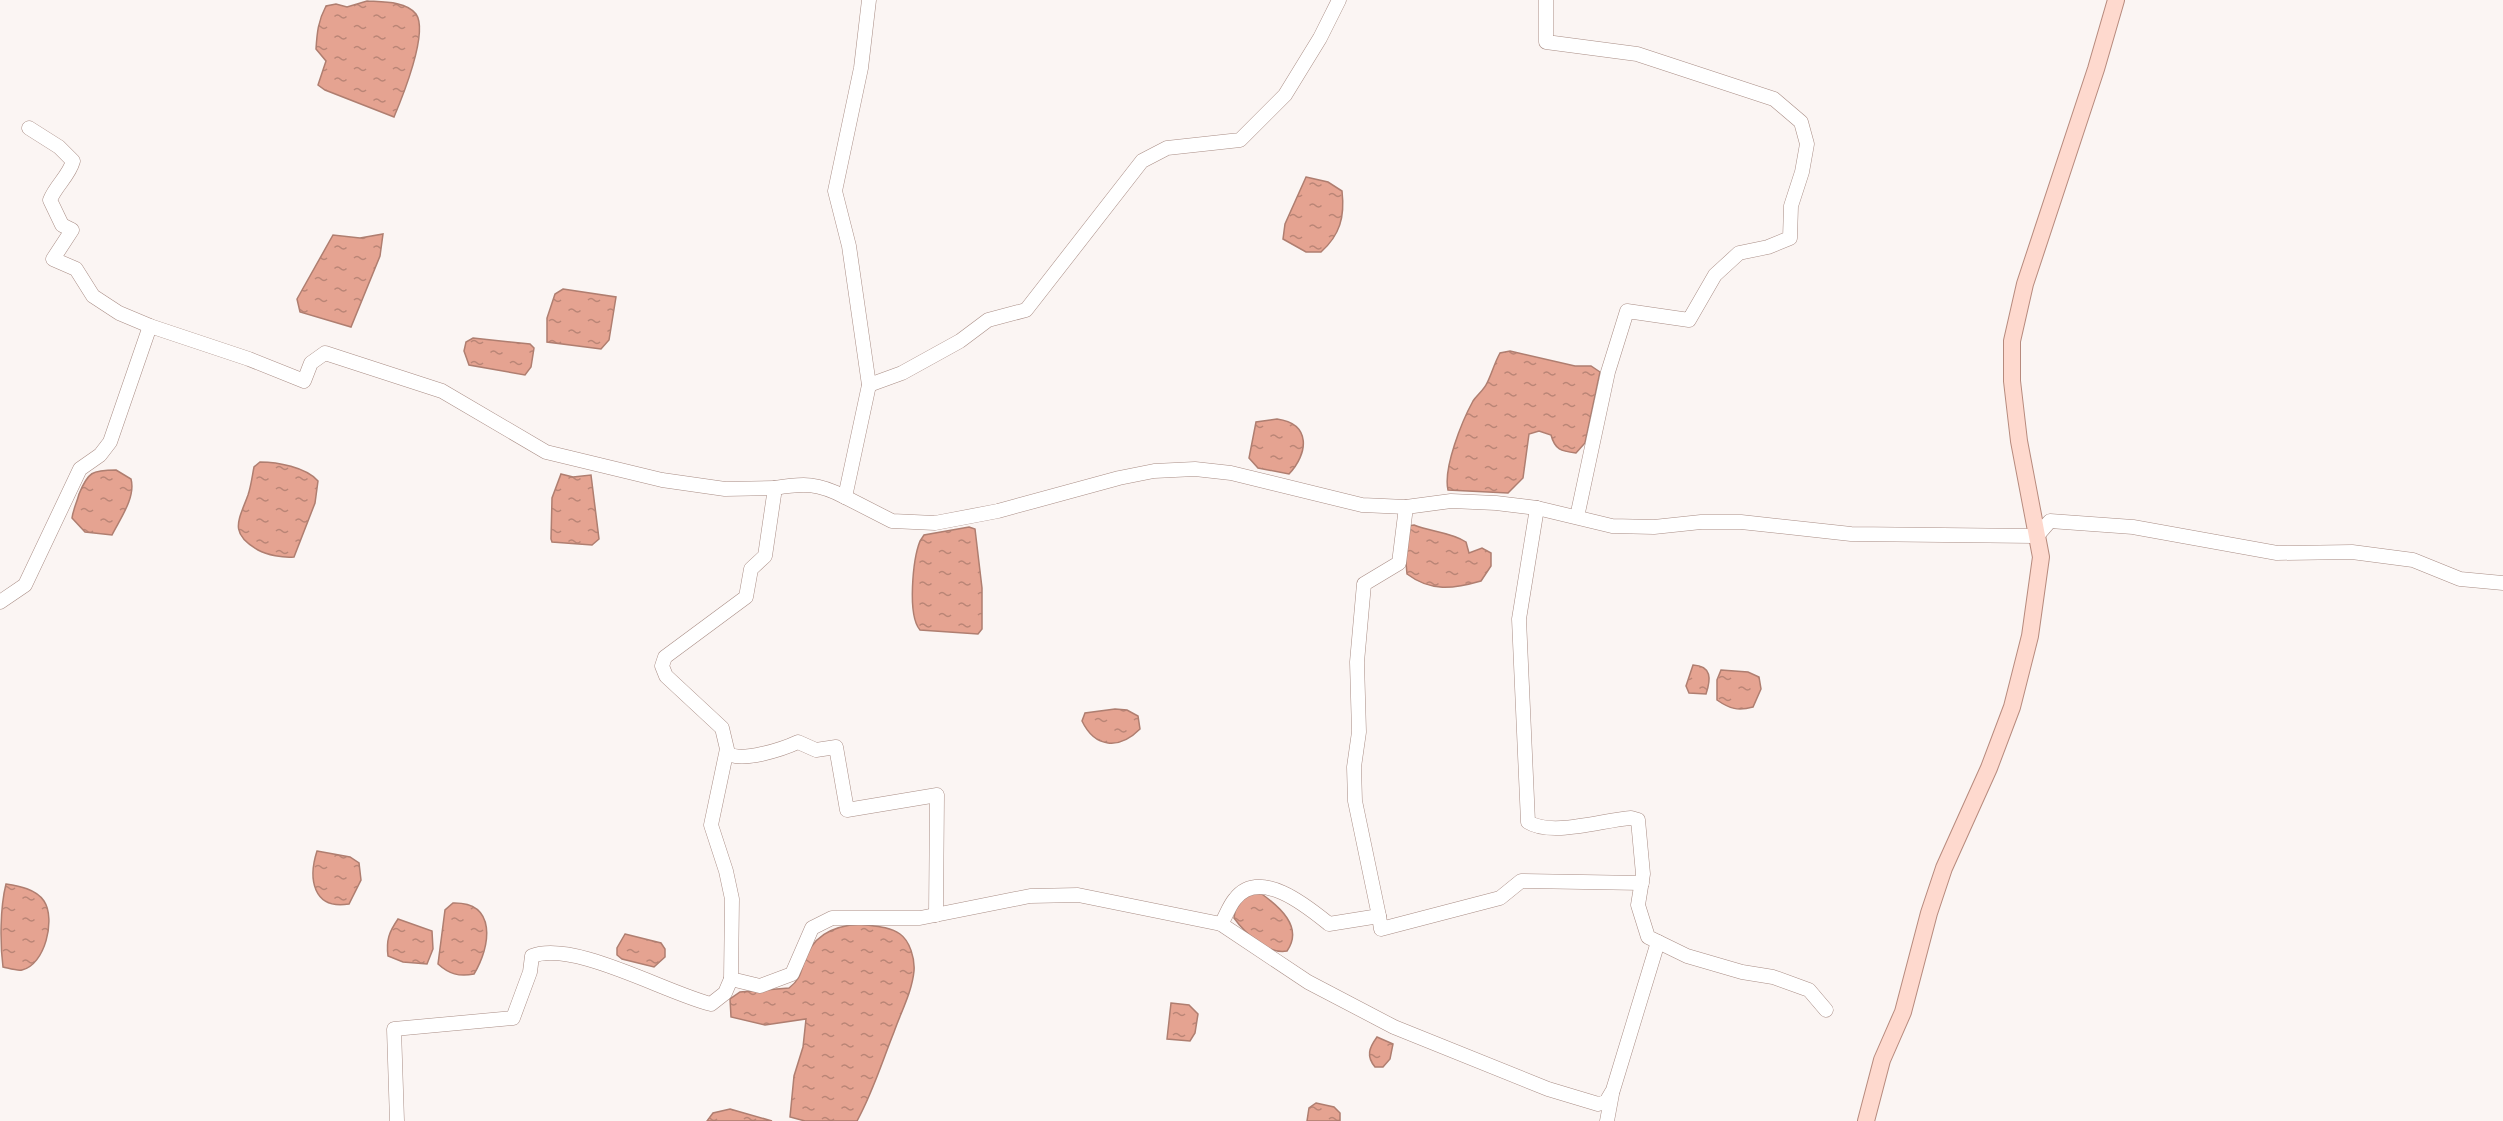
<svg xmlns="http://www.w3.org/2000/svg" width="2503" height="1121" viewBox="0 0 2503 1121" font-family="'Golos Text',sans-serif">
	<style>
		.water { fill: url(#water-ripples); stroke: #af7e70; stroke-width: 1.5 }
		.lines { fill: none; stroke-linecap: round; stroke-linejoin: round }
		.minor-casing { stroke: #a98d85; stroke-width: 15 }
		.major-casing { stroke: #b78a7d; stroke-width: 18 }
		.minor { stroke: #fff; stroke-width: 14 }
		.major { stroke: #fed9ce; stroke-width: 16 }
	</style>
	<defs>
		<pattern id="water-ripples" width="26" height="14" patternUnits="userSpaceOnUse" patternTransform="scale(1.5)"><rect width="26" height="14" fill="#e5a391"/><path d="M2 4q2-2 4 0t4 0M15 11q2-2 4 0t4 0" fill="none" stroke="#ba8576"/></pattern>
	</defs>
	<rect width="100%" height="100%" fill="#fbf5f3"/>
	<g class="water">
		<path d="M367,1C382,2 406,1 416,14C429,32 402,98 394,117L325,90L318,85L326,61L316,49C317,33 318,21 326,6L336,4L347,7Z"/>
		<path d="M1306,177L1328,182L1342,191C1345,217 1340,235 1321,252H1306L1283,239L1285,224Z"/>
		<polygon points="383,234 380,256 351,327 300,312 297,299 333,235 360,238"/>
		<polygon points="563,289 616,297 609,340 601,349 547,342 547,318 555,294"/>
		<polygon points="473,338 530,344 534,348 531,367 525,375 469,365 464,351 466,342"/>
		<path d="M1510,351L1575,366H1591L1600,372L1585,443L1576,453C1561,451 1555,450 1551,435L1539,431L1529,434L1523,478L1508,493L1448,490C1443,468 1462,421 1473,401C1477,395 1484,390 1487,383C1492,373 1494,364 1500,353Z"/>
		<path d="M1277,419C1312,424 1308,454 1289,474L1258,468L1249,458L1256,422Z"/>
		<path d="M260,462C277,462 306,467 318,481L315,503L294,557C283,558 267,555 258,550C228,533 239,520 248,495C251,486 252,477 254,467Z"/>
		<path d="M116,470L131,479C136,497 120,519 112,535L85,532L72,518C73,510 77,502 79,494C88,472 92,470 116,470Z"/>
		<polygon points="561,474 573,477 591,475 599,539 592,545 552,542 551,539 552,498"/>
		<path d="M1414,525C1431,532 1451,532 1466,542L1469,553L1482,548L1491,553V566L1481,581C1453,589 1431,592 1407,574L1405,551L1408,526Z"/>
		<path d="M969,527L975,529L982,588V629L978,634L920,630C907,615 913,559 920,541L924,535Z"/>
		<path d="M1693,665C1712,666 1711,679 1706,694L1689,693L1686,686Z"/>
		<path d="M1721,670L1748,672L1759,677L1761,689L1753,707C1738,711 1730,709 1717,700V680Z"/>
		<path d="M1115,709L1127,710L1138,716L1140,729C1119,750 1095,748 1082,721L1085,713Z"/>
		<path d="M317,851L350,857L359,863L361,880L349,904C313,910 308,879 317,851Z"/>
		<path d="M6,884C19,886 36,889 44,901C56,919 45,965 22,970C17,971 8,968 3,967C0,943 0,908 6,884Z"/>
		<path d="M1259,892C1279,906 1304,927 1287,951C1268,955 1244,932 1234,918L1236,906L1250,894Z"/>
		<path d="M453,903C497,902 491,946 474,974C459,977 449,974 438,964L445,910Z"/>
		<path d="M398,919L432,931L433,949L427,964L403,962L388,956C386,940 389,932 398,919Z"/>
		<path d="M860,924C872,926 889,926 900,934C910,941 915,959 914,971C912,992 901,1012 894,1032C882,1062 873,1092 857,1121H805L790,1117L794,1076L803,1047L806,1019L765,1025L731,1017L730,999L740,992L789,988C798,981 800,976 803,965C811,936 832,926 860,924Z"/>
		<polygon points="625,934 661,943 665,949 665,957 654,967 622,959 617,955 617,948"/>
		<polygon points="1171,1003 1189,1005 1198,1014 1195,1033 1190,1041 1167,1039"/>
		<path d="M1377,1037L1393,1044L1390,1059L1383,1067H1375C1366,1056 1369,1048 1377,1037Z"/>
		<polygon points="1316,1103 1334,1107 1340,1113 1340,1121 1307,1121 1309,1108"/>
		<polygon points="730,1109 772,1121 707,1121 713,1113"/>
	</g>
	<g class="lines">
		<defs>
			<g id="minor">
				<path d="M1339,0L1320,38L1285,95L1240,140L1167,148L1142,161L1026,310L988,320L960,341L902,373L869,385L845,497C818,483 804,483 775,488L765,556L751,569L746,597L665,657L662,666L666,676L722,728L727,749L711,825L726,871L732,899L731,979L760,986L792,974L812,928L832,918H920L1030,896L1078,895L1221,924L1308,982L1394,1027L1548,1089L1598,1104L1606,1102L1613,1090L1658,942"/>
				<polyline points="1546,0 1546,42 1637,54 1774,99 1801,122 1807,144 1802,172 1791,206 1790,238 1768,247 1739,253 1715,275 1689,320 1627,311 1608,372 1577,517"/>
				<path d="M29,128L59,147L73,161C69,176 56,185 50,200L62,225L72,230L53,259L76,269L93,296L119,313L150,326L249,359L304,381L311,363L325,353L442,391L546,452L662,480L725,489L775,488"/>
				<polyline points="869,385 849,246 835,191 861,68 869,0"/>
				<polyline points="845,497 892,521 935,523 998,511 1119,478 1154,471 1195,469 1231,473 1362,505 1406,507 1451,501 1496,503 1537,508 1612,526 1654,527 1701,522 1741,522 1851,534 2037,536 2050,521 2133,527 2277,553 2352,552 2413,560 2460,579 2503,583"/>
				<path d="M1537,508L1519,619L1528,822C1552,837 1602,820 1631,818L1638,820L1643,874L1638,905L1648,937L1687,956L1742,972L1773,977L1809,990L1826,1010"/>
				<polyline points="0,602 25,585 80,469 100,455 110,442 150,326"/>
				<path d="M727,753C741,763 783,749 798,742L816,750L836,747L847,810L937,795L936,915"/>
				<polyline points="1379,916 1381,929 1500,898 1521,881 1642,883"/>
				<path d="M1221,924C1226,916 1229,906 1235,899C1260,867 1308,907 1329,924L1379,916L1355,801L1354,767L1359,732L1357,662L1364,584L1399,563L1406,507"/>
				<path d="M397,1121L394,1029L513,1018L530,972L532,956C574,940 666,993 711,1004L725,993L731,979"/>
				<polyline points="1607,1121 1612,1094"/>
			</g>
			<polyline id="major" points="1866,1121 1882,1060 1903,1012 1929,913 1944,868 1989,768 2012,707 2030,636 2041,557 2019,441 2012,381 2012,341 2025,284 2096,69 2116,0"/>
		</defs>
		<use href="#minor" class="minor-casing"/>
		<use href="#major" class="major-casing"/>
		<use href="#minor" class="minor"/>
		<use href="#major" class="major"/>
	</g>
</svg>
